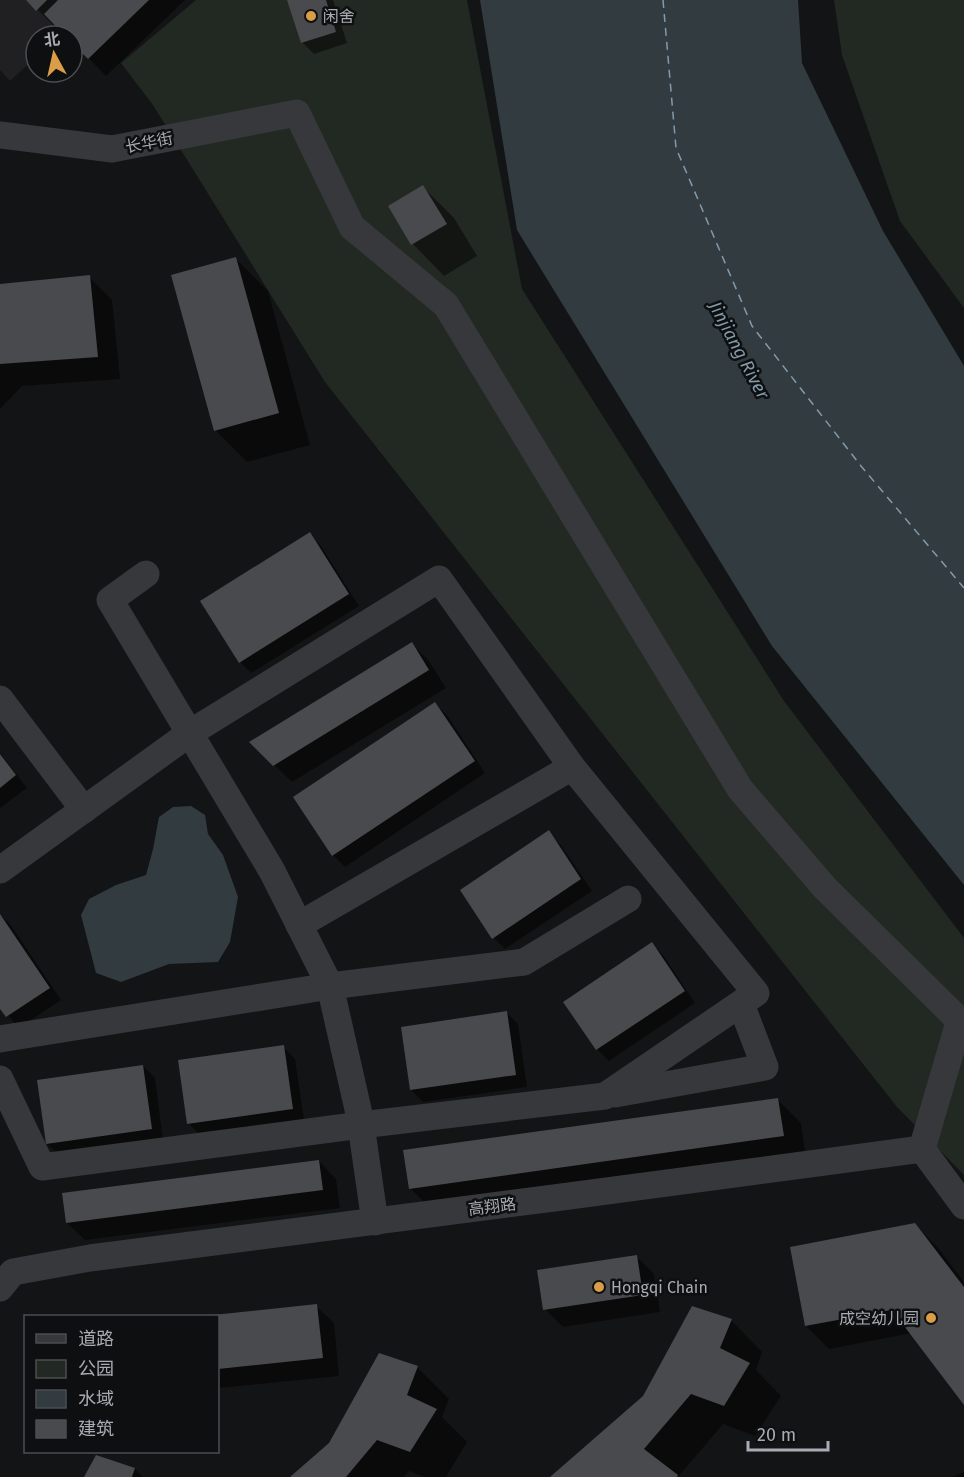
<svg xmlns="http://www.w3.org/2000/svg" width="964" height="1477" viewBox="0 0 964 1477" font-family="'Fira Sans','Noto Sans SC',sans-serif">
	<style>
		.built { fill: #202022 }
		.green { fill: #222923 }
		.water { fill: #323b40 }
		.shadow { fill: #0007 }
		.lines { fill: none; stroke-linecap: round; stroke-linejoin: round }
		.ferry { stroke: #829bab; stroke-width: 1.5; stroke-dasharray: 8 6; stroke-linecap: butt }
		.building { fill: #484a4d }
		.street { stroke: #37383b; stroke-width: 27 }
		.poi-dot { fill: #db9d45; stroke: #0e0f10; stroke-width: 2 }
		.labels { text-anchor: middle; stroke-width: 5; stroke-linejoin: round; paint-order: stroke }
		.poi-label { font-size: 16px; fill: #a7acb4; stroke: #0e0f10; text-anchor: start }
		.street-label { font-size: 16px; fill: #a7acb4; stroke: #0e0f10 }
		.water-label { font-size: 18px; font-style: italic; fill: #829bab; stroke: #0e0f10 }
	</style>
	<rect width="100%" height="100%" fill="#131415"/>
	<polygon class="built" points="0,0 98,0 59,36 36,36 36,57 10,81 0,70"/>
	<g class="green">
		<polygon points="196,0 467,0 522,289 784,701 964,938 964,1175 897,1107 325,382 153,105 121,63"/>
		<polygon points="834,0 964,0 964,308 900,221 842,55"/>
	</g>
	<g class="water">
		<polygon points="480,0 798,0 802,63 883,231 964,366 964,885 772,646 517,230"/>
		<polygon points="191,806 205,815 208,834 223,855 238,897 230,942 218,962 169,964 121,982 96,973 81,915 89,899 116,885 146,875 153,849 159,817 173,807"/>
	</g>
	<g class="shadow">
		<polygon points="28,0 185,0 106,76 72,41 72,36 67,36 57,25 55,27"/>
		<polygon points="289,0 333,0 347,43 314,54 302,42"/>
		<polygon points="423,187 454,218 477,256 444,276 413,244"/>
		<polygon points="236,259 268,291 310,445 247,462 215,430"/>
		<polygon points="89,277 112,300 120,379 22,386 0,409 0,286"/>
		<polygon points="310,534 321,546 359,606 251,673 240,662"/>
		<polygon points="412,644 429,661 446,688 292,782 251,742"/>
		<polygon points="435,704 447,715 485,773 345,867 333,855"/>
		<polygon points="0,753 27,788 0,808"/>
		<polygon points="548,832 560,844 592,891 505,949 494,938"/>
		<polygon points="0,915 10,924 61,1000 19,1028 0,1006"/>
		<polygon points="652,944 663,955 695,1003 609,1061 597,1049"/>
		<polygon points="507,1013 518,1024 527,1087 423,1102 411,1090"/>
		<polygon points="283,1047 295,1059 304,1120 200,1135 188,1123"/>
		<polygon points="143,1066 155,1078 163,1140 59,1155 47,1144"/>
		<polygon points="778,1100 801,1123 806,1159 433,1211 410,1188"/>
		<polygon points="319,1161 336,1179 340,1208 85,1240 67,1223"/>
		<polygon points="914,1224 938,1248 964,1282 964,1402 912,1333 829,1349 806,1326"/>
		<polygon points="637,1257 654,1274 660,1312 563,1327 545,1309"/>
		<polygon points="316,1306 334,1323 339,1376 218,1388 218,1316 212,1316"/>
		<polygon points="731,1320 762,1352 756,1370 781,1396 755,1436 723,1424 678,1477 552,1477"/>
		<polygon points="417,1367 449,1399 442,1417 467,1442 446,1477 425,1477 409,1471 404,1477 292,1477"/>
		<polygon points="135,1469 143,1477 86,1477"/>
		<polygon points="964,1472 964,1477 952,1477"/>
	</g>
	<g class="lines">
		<polyline class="ferry" points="663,0 676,148 752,326 861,466 964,588"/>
	</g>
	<g class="building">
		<polygon points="26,0 47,0 36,11"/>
		<polygon points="58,0 149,0 88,59 72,43 72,36 65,36 44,14"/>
		<polygon points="287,0 326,0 336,32 301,43"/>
		<polygon points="423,185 447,224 411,245 388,206"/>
		<polygon points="236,257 279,413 214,431 171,275"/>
		<polygon points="90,275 98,357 0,364 0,284"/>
		<polygon points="310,532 349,594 239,663 200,601"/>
		<polygon points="412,642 429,670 273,766 249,742"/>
		<polygon points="435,702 475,761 332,856 293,797"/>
		<polygon points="0,754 16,775 0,788"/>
		<polygon points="549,830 581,879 492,939 460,890"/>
		<polygon points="0,914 50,988 6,1017 0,1009"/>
		<polygon points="652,942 685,991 596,1050 563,1002"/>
		<polygon points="507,1011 516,1075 410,1090 401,1027"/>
		<polygon points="284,1045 293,1109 187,1124 178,1060"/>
		<polygon points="143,1065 152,1129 46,1144 37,1080"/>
		<polygon points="778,1098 784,1136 409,1189 403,1150"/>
		<polygon points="319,1160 323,1190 66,1223 62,1193"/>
		<polygon points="915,1223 964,1287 964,1405 892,1310 805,1326 790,1247"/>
		<polygon points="637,1255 643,1295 543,1310 537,1270"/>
		<polygon points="317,1304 323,1358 218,1369 218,1316 213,1315"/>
		<polygon points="692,1306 732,1319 720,1348 750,1363 724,1406 691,1394 644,1449 678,1475 677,1477 550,1477 643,1396"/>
		<polygon points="379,1353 418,1366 407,1395 437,1409 410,1452 377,1440 346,1477 290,1477 329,1443"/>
		<polygon points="96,1455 135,1468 132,1477 84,1477"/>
	</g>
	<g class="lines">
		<g class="street">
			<polyline points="0,135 112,149 297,113 352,227 446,305 740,789 825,888 964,1025"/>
			<polyline points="146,574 110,600 272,871 330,986 360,1118 375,1222"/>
			<polyline points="0,699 84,810"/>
			<polyline points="0,870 190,733 439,579 572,767 756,993 605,1096 361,1125 42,1167 0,1079"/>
			<polyline points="299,925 572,767"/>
			<polyline points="0,1039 330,986 524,962 628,899"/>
			<polyline points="615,1094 765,1067 741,1004"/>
			<polyline points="922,1149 960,1019"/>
			<polyline points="0,1288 13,1272 90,1258 554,1198 922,1149 964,1206"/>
		</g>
	</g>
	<g class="poi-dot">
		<circle cx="311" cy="16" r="6"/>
		<circle cx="599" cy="1287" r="6"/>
		<circle cx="931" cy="1318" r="6"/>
	</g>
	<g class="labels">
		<g class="poi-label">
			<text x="323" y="22">闲舍</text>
			<text x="611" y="1293">Hongqi Chain</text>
			<text x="919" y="1324" text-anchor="end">成空幼儿园</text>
		</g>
		<g class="street-label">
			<text transform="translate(149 142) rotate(-11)" y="6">长华街</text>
			<text transform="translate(492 1206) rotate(-7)" y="6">高翔路</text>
		</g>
		<g class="water-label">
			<text transform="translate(739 350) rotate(62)" y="6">Jinjiang River</text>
		</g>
	</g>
	<rect x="24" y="1315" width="195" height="138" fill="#0e0f10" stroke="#4b4e52" stroke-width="1.5"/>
	<rect x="36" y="1334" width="30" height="9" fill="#37383b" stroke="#4b4e52" stroke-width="1.5"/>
	<text x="78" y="1345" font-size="18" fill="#a7acb4">道路</text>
	<rect x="36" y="1360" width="30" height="18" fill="#222923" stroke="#4b4e52" stroke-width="1.5"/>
	<text x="78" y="1375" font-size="18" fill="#a7acb4">公园</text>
	<rect x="36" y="1390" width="30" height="18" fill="#323b40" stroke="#4b4e52" stroke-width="1.5"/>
	<text x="78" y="1405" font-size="18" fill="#a7acb4">水域</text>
	<rect x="36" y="1420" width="30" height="18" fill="#484a4d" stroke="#4b4e52" stroke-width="1.5"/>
	<text x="78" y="1435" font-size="18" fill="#a7acb4">建筑</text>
	<g transform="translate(54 54) rotate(352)"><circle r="28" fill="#0e0f10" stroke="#4b4e52" stroke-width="1.5"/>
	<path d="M0-4.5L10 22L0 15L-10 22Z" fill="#db9d45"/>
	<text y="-9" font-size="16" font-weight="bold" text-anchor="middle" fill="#a7acb4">北</text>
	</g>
	<path d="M748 1441v9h80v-9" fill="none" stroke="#a7acb4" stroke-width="3"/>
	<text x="757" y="1441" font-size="18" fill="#a7acb4" stroke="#0e0f10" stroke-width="4.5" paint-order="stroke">20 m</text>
</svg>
